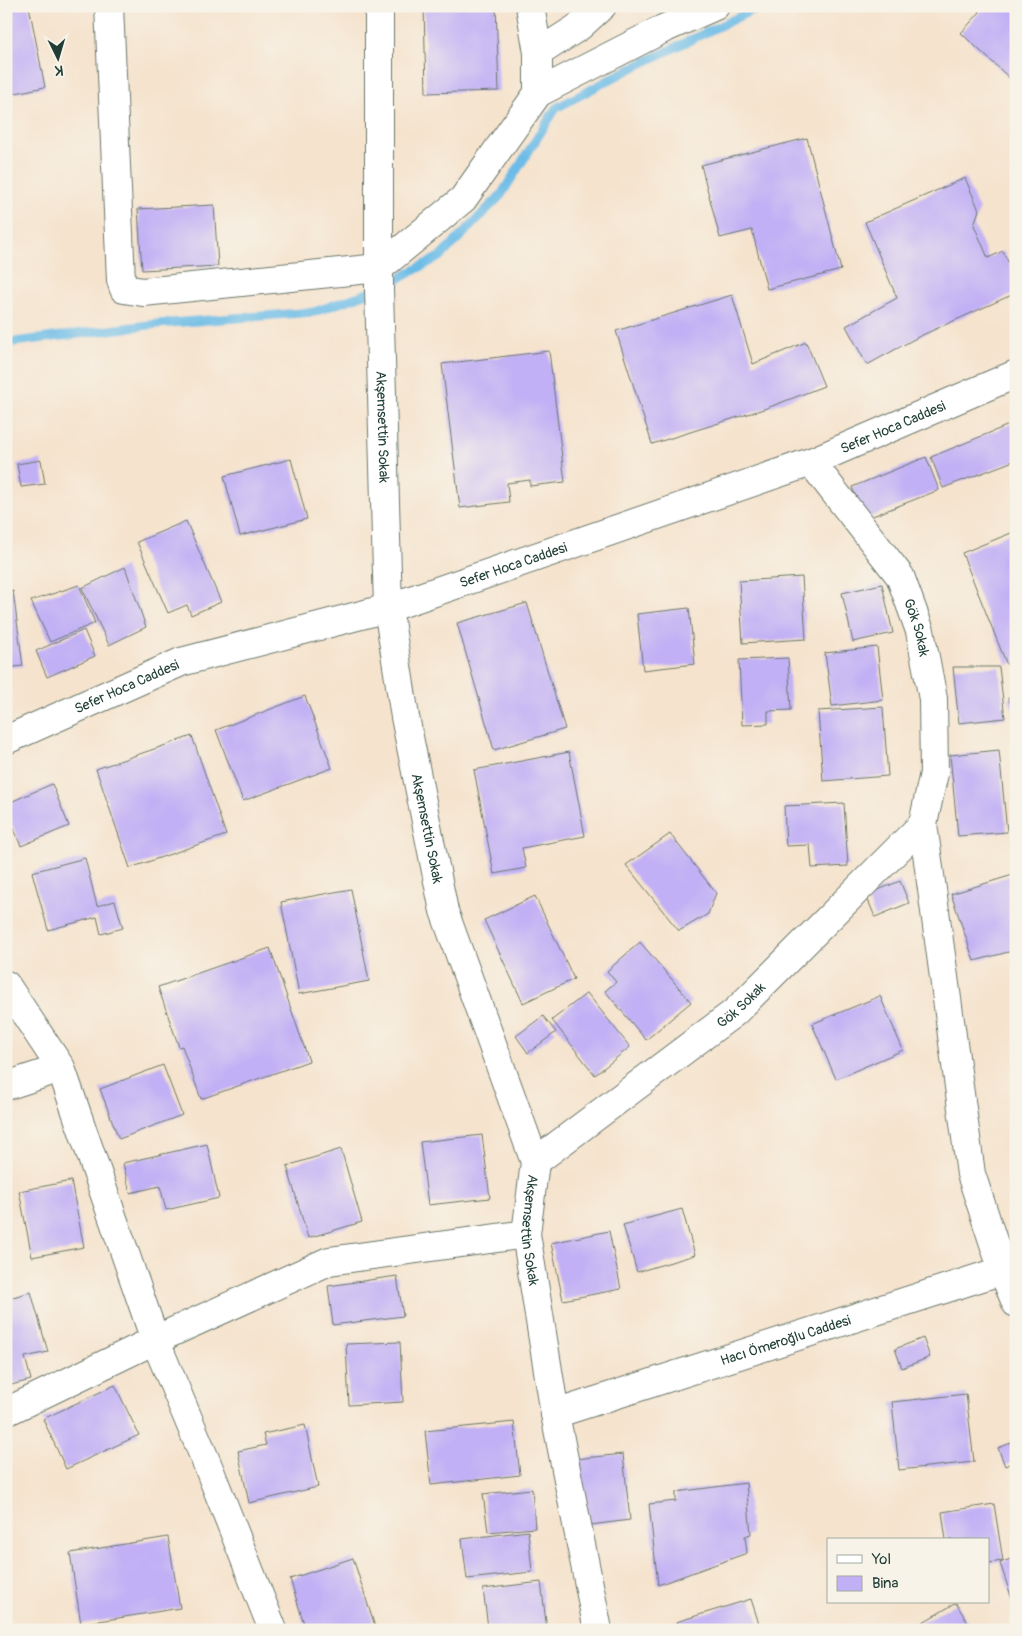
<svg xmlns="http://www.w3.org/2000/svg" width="1022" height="1636" viewBox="0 0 1022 1636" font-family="Pangolin,sans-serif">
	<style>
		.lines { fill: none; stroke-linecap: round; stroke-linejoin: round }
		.stream { stroke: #6cbce7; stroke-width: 9 }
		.building { fill: #c1b0f5 }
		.minor-casing { stroke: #6a776a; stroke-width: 30 }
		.minor { stroke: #fff; stroke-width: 28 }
		.labels { text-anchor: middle; stroke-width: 4; stroke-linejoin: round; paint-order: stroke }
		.street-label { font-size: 14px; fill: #1f3d34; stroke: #f7f3e8 }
	</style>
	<rect width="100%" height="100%" fill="#f7f3e8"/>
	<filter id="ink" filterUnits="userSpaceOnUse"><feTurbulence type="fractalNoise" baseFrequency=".02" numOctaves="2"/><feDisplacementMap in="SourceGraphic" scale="10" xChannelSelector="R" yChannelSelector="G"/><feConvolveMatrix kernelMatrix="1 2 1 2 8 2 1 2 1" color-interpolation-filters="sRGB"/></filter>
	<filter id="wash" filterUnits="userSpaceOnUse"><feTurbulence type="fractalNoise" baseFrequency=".0096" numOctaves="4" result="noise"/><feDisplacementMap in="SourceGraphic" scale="20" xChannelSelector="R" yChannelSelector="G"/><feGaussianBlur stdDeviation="1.12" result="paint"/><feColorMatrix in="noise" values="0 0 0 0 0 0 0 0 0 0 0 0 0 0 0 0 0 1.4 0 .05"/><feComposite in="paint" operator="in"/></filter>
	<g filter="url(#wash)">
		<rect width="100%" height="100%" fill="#f5e3cd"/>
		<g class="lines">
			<polyline class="stream" points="6,343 157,324 314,312 379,289 441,256 501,195 556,108 622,73 761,6"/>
		</g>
		<g id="blocks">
			<g class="building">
				<polygon points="6,6 29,6 45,87 6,95"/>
				<polygon points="424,6 496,6 499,91 426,93"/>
				<polygon points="978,6 1016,6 1016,84 961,33 980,12 976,8"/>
				<polygon points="807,138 841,270 767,289 752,230 720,238 701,165"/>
				<polygon points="965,178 979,210 974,225 988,258 1003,251 1016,279 1016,293 918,337 867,365 846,326 897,298 865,222"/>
				<polygon points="214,205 218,266 142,270 138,209"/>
				<polygon points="732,295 753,364 806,342 824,386 767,408 652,444 616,331"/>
				<polygon points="549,351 565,482 530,486 530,480 507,483 509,502 460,508 442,364"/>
				<polygon points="1016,422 1016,460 943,488 931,457"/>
				<polygon points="926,457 939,490 865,519 852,487"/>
				<polygon points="291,459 307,519 240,536 224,476"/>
				<polygon points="41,460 45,484 21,487 17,464"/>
				<polygon points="186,521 221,602 191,615 187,605 168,613 137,542"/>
				<polygon points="1016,531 1016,661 1007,665 962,553"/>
				<polygon points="125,567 146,627 109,645 82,588"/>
				<polygon points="802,577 806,639 743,643 739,581"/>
				<polygon points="882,584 893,633 853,642 842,593"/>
				<polygon points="79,585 95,623 50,642 31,601"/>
				<polygon points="13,591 23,666 6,668 6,592"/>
				<polygon points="527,603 565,729 494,750 457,623"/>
				<polygon points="689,608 695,664 643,670 637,614"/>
				<polygon points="84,630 95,656 47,677 36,651"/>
				<polygon points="877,647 883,700 832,706 825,653"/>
				<polygon points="788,658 791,710 768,711 768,724 742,725 739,660"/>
				<polygon points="953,667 999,667 1005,718 959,723"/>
				<polygon points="1016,695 1016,717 1008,698"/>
				<polygon points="305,696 332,768 243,801 216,730"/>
				<polygon points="883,707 888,776 823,781 818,711"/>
				<polygon points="192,736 226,835 130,868 96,769"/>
				<polygon points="999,750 1007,832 958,836 950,755"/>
				<polygon points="569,752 585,836 522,848 526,868 494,874 474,770"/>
				<polygon points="52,784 69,826 21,846 6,810 6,804"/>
				<polygon points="844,803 848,866 812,868 810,845 786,846 784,806"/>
				<polygon points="670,834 716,893 708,914 679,931 626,865"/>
				<polygon points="85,858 97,906 115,901 123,928 101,934 97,917 48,930 32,872"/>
				<polygon points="1016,874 1016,950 974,961 951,894"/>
				<polygon points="900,881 909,903 875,917 866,895"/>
				<polygon points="351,889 369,981 299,994 281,902"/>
				<polygon points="535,896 574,979 523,1003 484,920"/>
				<polygon points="640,942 691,1002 646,1040 605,991 616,982 607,971"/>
				<polygon points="270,948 309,1061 201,1099 182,1046 179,1047 158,987"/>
				<polygon points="587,993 630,1047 595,1075 552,1020"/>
				<polygon points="880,996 903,1050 836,1079 812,1024"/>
				<polygon points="543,1016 556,1032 528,1053 516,1036"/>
				<polygon points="163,1065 182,1115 119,1139 100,1089"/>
				<polygon points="482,1135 490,1198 428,1205 420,1142"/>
				<polygon points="207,1144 219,1198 166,1210 160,1186 130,1193 123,1163"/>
				<polygon points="341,1149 362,1222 308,1238 287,1166"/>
				<polygon points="71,1181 84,1247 32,1257 19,1191"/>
				<polygon points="682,1209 695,1255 637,1272 623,1225"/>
				<polygon points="609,1231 621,1289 563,1300 551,1243"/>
				<polygon points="397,1276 403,1316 333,1325 328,1286"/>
				<polygon points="31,1292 48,1352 25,1357 31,1380 7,1386 6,1299"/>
				<polygon points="923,1338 930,1357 902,1368 895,1349"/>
				<polygon points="400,1342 403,1402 349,1405 346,1344"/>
				<polygon points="115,1385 139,1435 66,1469 43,1419"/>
				<polygon points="966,1394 974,1462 899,1470 892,1402"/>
				<polygon points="514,1422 520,1475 431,1485 425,1431"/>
				<polygon points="305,1425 318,1487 249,1503 238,1451 266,1445 263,1434"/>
				<polygon points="1016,1441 1016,1461 1005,1466 998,1448"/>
				<polygon points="623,1454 630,1520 582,1526 575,1459"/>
				<polygon points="746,1483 751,1534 745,1536 747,1553 658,1585 649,1504 676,1501 676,1492"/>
				<polygon points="532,1489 535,1528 488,1532 483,1494"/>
				<polygon points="994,1504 1003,1561 988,1563 988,1540 946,1540 942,1512"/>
				<polygon points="528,1531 532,1572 467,1579 462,1539"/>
				<polygon points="168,1537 180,1608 81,1624 70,1553"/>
				<polygon points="1016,1557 1016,1608 1015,1608 1000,1563"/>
				<polygon points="353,1558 376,1630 306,1630 290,1579"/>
				<polygon points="541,1582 547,1630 480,1630 480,1628 488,1627 483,1589"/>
				<polygon points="751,1599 761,1630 679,1630 676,1622"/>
				<polygon points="956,1603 972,1630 909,1630"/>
			</g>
		</g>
	</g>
	<g filter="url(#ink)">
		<use href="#blocks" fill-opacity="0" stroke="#6a776a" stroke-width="1"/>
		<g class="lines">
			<defs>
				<g id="minor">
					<polyline points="109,6 121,280 124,289 143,292 379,268 463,199 538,93 663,29 715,6"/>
					<path id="s1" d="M379,6V289L388,608L405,717L444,911L535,1162L526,1234L555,1414L598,1630"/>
					<polyline points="530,6 538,53"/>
					<polyline points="538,93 538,53 580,26 602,6"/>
					<path id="s2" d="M811,462L900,576L920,631L933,699L934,773L923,824L971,1174L1003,1271L1016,1303"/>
					<path id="s3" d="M6,740L181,662L388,608L811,462L1016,374"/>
					<polyline points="6,985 61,1068 155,1340 208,1466 273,1630"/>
					<polyline points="6,1086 61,1068"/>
					<path id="s4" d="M535,1162L735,1012L923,824"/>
					<polyline points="6,1412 155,1340 329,1261 526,1234"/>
					<path id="s5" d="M555,1414L1016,1266"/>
				</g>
			</defs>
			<use href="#minor" class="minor-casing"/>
			<use href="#minor" class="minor"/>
		</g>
	</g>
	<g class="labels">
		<g class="street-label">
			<text dy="5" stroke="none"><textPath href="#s1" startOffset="421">Akşemsettin Sokak</textPath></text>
			<text dy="5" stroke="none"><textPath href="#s3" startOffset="942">Sefer Hoca Caddesi</textPath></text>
			<text dy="5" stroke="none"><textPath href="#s3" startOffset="538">Sefer Hoca Caddesi</textPath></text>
			<text dy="5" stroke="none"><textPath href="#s2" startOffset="199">Gök Sokak</textPath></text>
			<text dy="5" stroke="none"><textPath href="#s3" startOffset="132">Sefer Hoca Caddesi</textPath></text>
			<text dy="5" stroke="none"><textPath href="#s1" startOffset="826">Akşemsettin Sokak</textPath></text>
			<text dy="5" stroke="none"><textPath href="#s4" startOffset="259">Gök Sokak</textPath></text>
			<text dy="5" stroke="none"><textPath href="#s1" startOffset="1246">Akşemsettin Sokak</textPath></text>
			<text dy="5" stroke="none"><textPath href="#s5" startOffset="242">Hacı Ömeroğlu Caddesi</textPath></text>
		</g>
	</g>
	<rect width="1022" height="1636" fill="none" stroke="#f7f3e8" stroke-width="25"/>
	<rect x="827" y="1538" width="162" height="65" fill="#f7f3e8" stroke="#a1aaa0"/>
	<rect x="837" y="1555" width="25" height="8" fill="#ffffff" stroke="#a1aaa0"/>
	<text x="872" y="1564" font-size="15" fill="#1f3d34">Yol</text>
	<rect x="837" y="1576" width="25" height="15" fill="#c1b0f5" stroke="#a1aaa0"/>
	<text x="872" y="1588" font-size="15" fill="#1f3d34">Bina</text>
	<g transform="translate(58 58) rotate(175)" stroke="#f7f3e8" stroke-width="4" paint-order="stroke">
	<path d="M0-4L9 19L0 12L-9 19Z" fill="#1f3d34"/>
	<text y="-8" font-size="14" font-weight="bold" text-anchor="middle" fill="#1f3d34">K</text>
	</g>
</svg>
